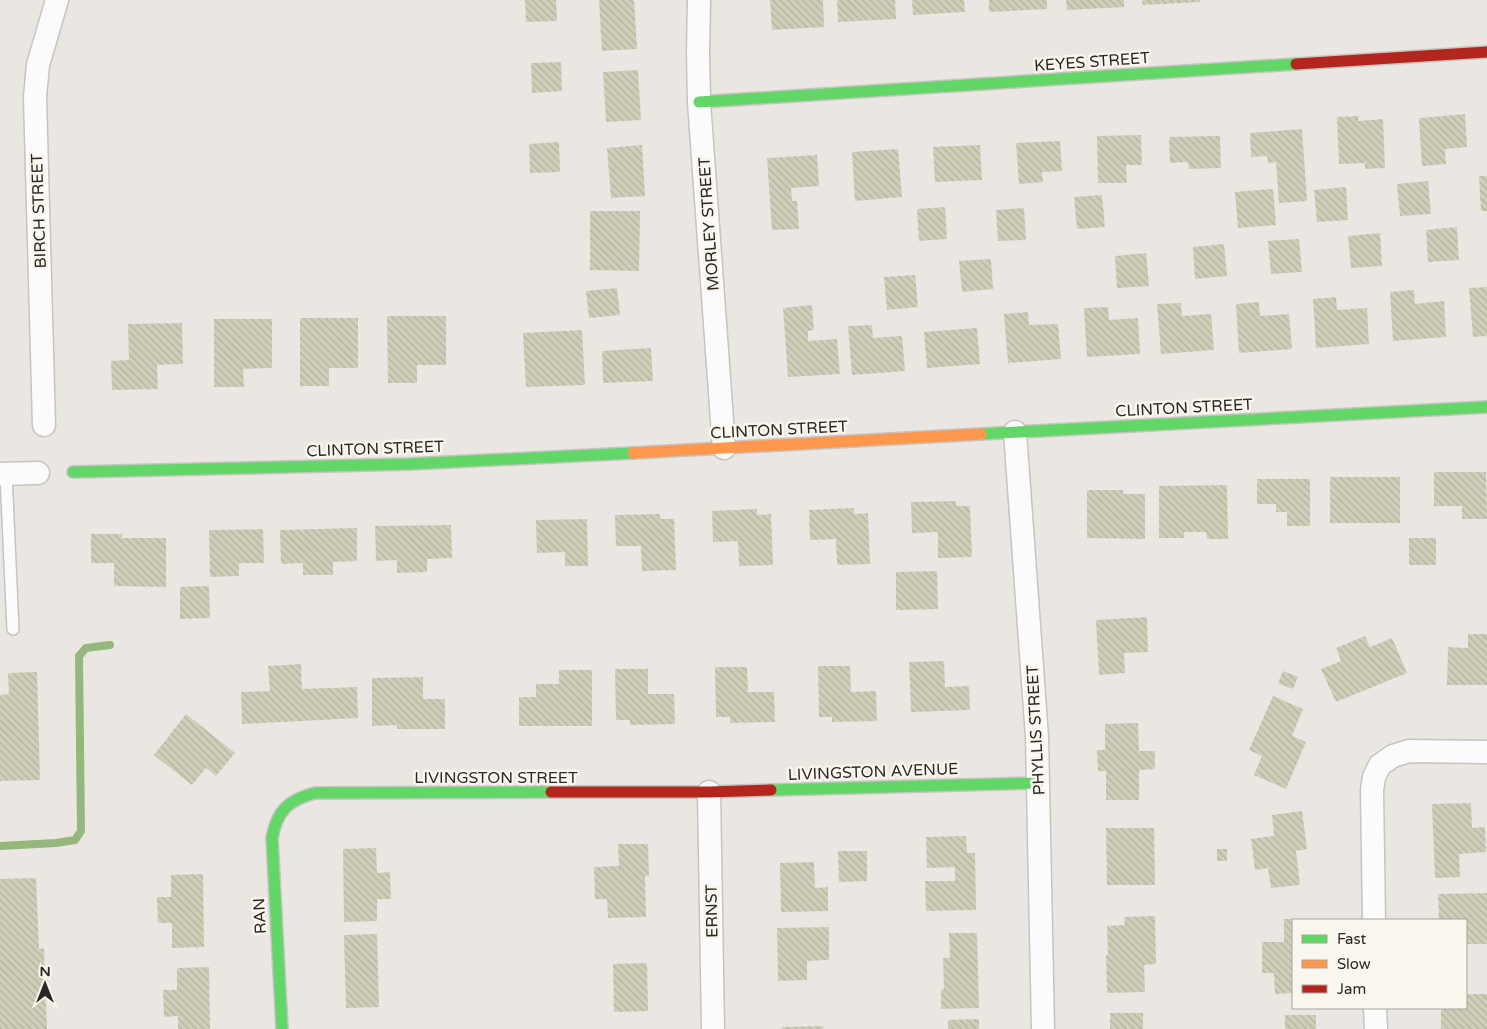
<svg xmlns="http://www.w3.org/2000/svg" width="1487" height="1029" viewBox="0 0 1487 1029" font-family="'Varela Round',sans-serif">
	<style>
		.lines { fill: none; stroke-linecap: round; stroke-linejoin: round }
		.stream { stroke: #95b77b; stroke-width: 8 }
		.building { fill: url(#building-back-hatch) }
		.lane-casing { stroke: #c6c4c0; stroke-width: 14 }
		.street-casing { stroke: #c6c4c0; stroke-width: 25 }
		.fast-casing { stroke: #c6c4c0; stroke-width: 14 }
		.slow-casing { stroke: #c6c4c0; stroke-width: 14 }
		.jam-casing { stroke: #c6c4c0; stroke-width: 14 }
		.lane { stroke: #fcfbfb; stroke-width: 11 }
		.street { stroke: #fcfbfb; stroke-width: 22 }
		.fast { stroke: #63d668; stroke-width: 11 }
		.slow { stroke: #ff974d; stroke-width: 11 }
		.jam { stroke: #b3261e; stroke-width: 11 }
		.labels { text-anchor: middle; stroke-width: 5; stroke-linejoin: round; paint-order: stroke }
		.street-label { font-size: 16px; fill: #2a2825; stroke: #faf5ed }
	</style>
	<defs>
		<pattern id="building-back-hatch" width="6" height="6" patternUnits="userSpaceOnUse" patternTransform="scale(1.25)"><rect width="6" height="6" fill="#d0ceb9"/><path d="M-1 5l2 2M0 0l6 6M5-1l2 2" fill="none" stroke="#b3b19f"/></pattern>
	</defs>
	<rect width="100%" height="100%" fill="#eae7e3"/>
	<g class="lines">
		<polyline class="stream" points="0,846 56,843 75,840 81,831 79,656 86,648 110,645"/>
	</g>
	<g class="building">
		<polygon points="525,0 556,0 557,21 526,22"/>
		<polygon points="599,0 634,0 637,49 602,51"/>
		<polygon points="770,0 823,0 824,27 772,30"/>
		<polygon points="837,0 895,0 896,19 838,22"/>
		<polygon points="912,0 964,0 965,12 913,15"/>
		<polygon points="989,0 1047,0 1047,9 989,12"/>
		<polygon points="1066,0 1124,0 1124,7 1067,10"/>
		<polygon points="1142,0 1200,0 1200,2 1143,5"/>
		<polygon points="561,62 562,91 532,93 531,63"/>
		<polygon points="638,70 641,120 606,122 603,72"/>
		<polygon points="1465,114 1467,147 1445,149 1446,164 1422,166 1419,118"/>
		<polygon points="1359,116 1358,121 1383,119 1385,168 1365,169 1365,163 1339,164 1337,117"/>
		<polygon points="1302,129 1307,201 1279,203 1276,162 1268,163 1267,156 1251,157 1250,133"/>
		<polygon points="1141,135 1142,165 1126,165 1127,183 1098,183 1097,136"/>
		<polygon points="1220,136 1221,168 1189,169 1188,162 1170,163 1169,137"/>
		<polygon points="1060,141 1062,171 1042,172 1043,182 1019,184 1016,143"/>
		<polygon points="559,142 560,172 530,173 529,144"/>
		<polygon points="642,145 645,196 611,198 607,148"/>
		<polygon points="980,145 982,180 935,182 933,147"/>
		<polygon points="898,149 902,197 855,201 852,152"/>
		<polygon points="817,155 819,186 791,188 792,201 797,201 799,229 772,230 767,158"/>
		<polygon points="1479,176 1487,176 1487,211 1481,211"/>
		<polygon points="1428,181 1431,214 1400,216 1397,184"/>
		<polygon points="1346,187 1348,220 1317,222 1314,190"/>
		<polygon points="1273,189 1276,225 1238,228 1235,192"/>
		<polygon points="1102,195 1105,227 1077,229 1074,197"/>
		<polygon points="945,207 947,239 919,241 917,209"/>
		<polygon points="1024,208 1026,240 998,241 996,210"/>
		<polygon points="590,211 640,211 639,271 590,270"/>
		<polygon points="1457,227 1459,260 1428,262 1426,230"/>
		<polygon points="1380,233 1382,266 1351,268 1348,236"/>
		<polygon points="1299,239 1302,272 1271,274 1268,241"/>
		<polygon points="1224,244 1227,276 1195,279 1193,247"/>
		<polygon points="1146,253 1149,286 1117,288 1115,256"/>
		<polygon points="991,259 993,289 962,292 959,261"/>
		<polygon points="915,275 918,307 887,310 884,277"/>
		<polygon points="1487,287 1487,336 1473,337 1469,288"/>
		<polygon points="617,288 620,315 589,318 586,291"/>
		<polygon points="1414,290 1415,304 1444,301 1446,337 1393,341 1390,292"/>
		<polygon points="1336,297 1337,310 1367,308 1369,344 1316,348 1313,299"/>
		<polygon points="1259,302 1260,316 1289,314 1292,349 1239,353 1236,304"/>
		<polygon points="1181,303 1182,316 1211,314 1214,350 1161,354 1157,304"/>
		<polygon points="812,305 814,330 808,331 808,341 837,339 840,374 788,377 783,308"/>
		<polygon points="1108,307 1109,320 1138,318 1140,354 1087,357 1084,308"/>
		<polygon points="1028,312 1029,325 1058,324 1061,359 1008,363 1004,314"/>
		<polygon points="387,316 446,316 446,365 417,365 417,383 388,383"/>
		<polygon points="300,318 358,318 358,368 329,368 329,386 300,386"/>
		<polygon points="214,319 272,319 272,368 243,369 244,387 214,387"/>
		<polygon points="182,323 183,364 157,365 158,389 112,390 111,361 129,360 128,324"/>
		<polygon points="872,325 873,338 902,336 905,371 852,375 848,326"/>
		<polygon points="977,328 980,364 927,368 924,332"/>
		<polygon points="582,330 585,385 526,387 523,333"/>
		<polygon points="651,348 653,381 603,383 602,351"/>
		<polygon points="1434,472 1486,472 1487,519 1462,519 1462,506 1434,506"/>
		<rect x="1330" y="477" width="70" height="46"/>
		<polygon points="1257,479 1310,479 1310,526 1287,526 1287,512 1276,512 1276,504 1257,504"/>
		<polygon points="1227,485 1228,539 1207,539 1206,532 1184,532 1184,538 1159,538 1159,486"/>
		<polygon points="1087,490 1123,490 1123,494 1145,494 1145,539 1087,538"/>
		<polygon points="956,501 956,506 970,506 972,557 938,558 938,532 912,533 911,502"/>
		<polygon points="854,508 854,514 868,513 870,564 837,565 836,539 810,540 809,510"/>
		<polygon points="757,509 757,515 771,514 773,565 739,566 738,541 713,542 712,511"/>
		<polygon points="660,514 660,519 674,519 676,570 642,571 641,546 616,546 615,515"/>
		<polygon points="587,519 588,566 565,566 565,552 537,553 536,520"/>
		<polygon points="451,525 452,558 427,559 427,572 397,573 397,560 376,561 375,526"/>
		<polygon points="357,528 357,561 333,562 333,575 303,575 303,563 281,564 280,530"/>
		<polygon points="263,529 264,563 239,563 239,576 210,577 209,530"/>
		<polygon points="91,534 122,534 122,538 166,538 166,587 114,586 114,563 91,563"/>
		<rect x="1409" y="538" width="27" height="27"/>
		<polygon points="937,571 938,609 896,610 896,572"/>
		<polygon points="209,586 210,618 180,619 180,587"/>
		<polygon points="1147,617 1148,652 1124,653 1125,673 1099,675 1096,620"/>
		<polygon points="1468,634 1487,634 1487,685 1447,685 1448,647 1468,648"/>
		<polygon points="1365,636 1370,647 1392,638 1407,673 1336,702 1321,669 1341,661 1336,648"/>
		<polygon points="944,661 945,687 969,686 970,710 911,712 909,662"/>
		<polygon points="301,664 302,689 357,687 358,718 242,724 241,692 270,691 268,666"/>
		<polygon points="818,666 850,666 851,692 876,691 877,721 832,722 832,717 819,717"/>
		<polygon points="715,667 747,667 748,692 774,692 775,722 730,723 730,717 716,717"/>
		<polygon points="615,669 648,669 648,694 674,694 675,724 630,725 630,720 616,720"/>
		<polygon points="559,670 592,670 592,726 519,726 519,697 536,697 536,684 559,684"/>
		<polygon points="1283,671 1298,677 1293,689 1278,683"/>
		<polygon points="37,672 40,780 0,781 0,695 9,694 8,673"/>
		<polygon points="423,677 423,699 445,699 445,729 397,729 397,725 372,726 372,678"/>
		<polygon points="1273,696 1303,709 1292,736 1306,742 1286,789 1254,775 1262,756 1249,750"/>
		<polygon points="186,714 235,753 216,776 206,768 192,785 154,755"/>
		<polygon points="1138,723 1139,751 1155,751 1155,769 1139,770 1139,800 1106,800 1106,771 1098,771 1097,750 1105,750 1105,724"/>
		<polygon points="1471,803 1472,828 1485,827 1486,852 1459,854 1460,877 1435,878 1432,804"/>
		<polygon points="1302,811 1307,849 1296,851 1300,885 1271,888 1268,868 1255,870 1251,839 1274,836 1272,815"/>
		<polygon points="1106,828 1154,828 1155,885 1107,885"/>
		<polygon points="966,836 967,853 975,853 976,910 926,911 925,881 955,881 955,867 927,868 926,837"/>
		<polygon points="618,844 648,844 649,876 645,876 646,917 608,918 607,899 595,899 594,867 619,866"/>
		<polygon points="376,848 377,873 390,872 391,899 377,899 377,921 344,922 343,849"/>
		<rect x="1217" y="849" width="10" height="12"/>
		<polygon points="838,851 867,851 867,881 839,882"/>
		<polygon points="814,862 815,888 828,887 828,911 781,912 780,863"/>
		<polygon points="203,874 204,947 172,948 172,923 158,923 157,897 171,897 171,875"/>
		<polygon points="36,878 39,949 44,948 47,1029 0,1029 0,879"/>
		<polygon points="1487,893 1487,944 1466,944 1466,920 1439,920 1438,894"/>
		<polygon points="1155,916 1156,964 1144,965 1145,992 1107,993 1106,955 1108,955 1107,926 1125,925 1124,917"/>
		<polygon points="1284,919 1293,919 1293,993 1275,994 1274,973 1262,973 1262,942 1284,942"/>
		<polygon points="829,927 829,960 807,961 807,980 778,981 777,928"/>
		<polygon points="949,933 977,933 979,1008 941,1009 941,990 944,989 943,958 950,958"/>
		<polygon points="377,934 379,1007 346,1008 344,935"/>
		<polygon points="647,963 648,1011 614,1012 613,964"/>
		<polygon points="209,967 210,1029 178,1029 178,1016 164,1017 163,990 177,990 177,968"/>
		<polygon points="1466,994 1487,994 1487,1029 1441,1029 1441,1008 1466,1008"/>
		<rect x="1110" y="1013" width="33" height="16"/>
		<rect x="1285" y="1015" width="31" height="14"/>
		<polygon points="979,1019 979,1029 948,1029 948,1020"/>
		<polygon points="823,1026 823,1029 782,1029 782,1027"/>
	</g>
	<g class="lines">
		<defs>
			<polyline id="lane" points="6,474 13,629"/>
			<g id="street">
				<polyline points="699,0 698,53 699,102 724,448"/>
				<polyline points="44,425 35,97 38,65 57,0"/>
				<polyline points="1015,432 1037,737 1043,1029"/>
				<polyline points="0,474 38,473"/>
				<polyline points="709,792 713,1029"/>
				<polyline points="1374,920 1372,790 1374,777 1380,765 1393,756 1409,751 1487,752"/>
				<polyline points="1375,1008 1376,1029"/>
			</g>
			<g id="fast">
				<polyline points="699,102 1296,64"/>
				<polyline points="981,434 1487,407"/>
				<polyline points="73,472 410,464 633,453"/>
				<polyline points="771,790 1038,783"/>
				<path d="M282,1029L272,838C277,811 288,800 315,793L551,792"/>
			</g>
			<polyline id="slow" points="633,453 981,434"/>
			<g id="jam">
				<polyline points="1296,64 1487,52"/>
				<polyline points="551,792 709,792 771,790"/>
			</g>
		</defs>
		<use href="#lane" class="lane-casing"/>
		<use href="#street" class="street-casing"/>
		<use href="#fast" class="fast-casing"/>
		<use href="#slow" class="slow-casing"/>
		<use href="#jam" class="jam-casing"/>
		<use href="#lane" class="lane"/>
		<use href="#street" class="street"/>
		<use href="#fast" class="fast"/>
		<use href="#slow" class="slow"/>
		<use href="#jam" class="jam"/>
	</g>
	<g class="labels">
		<g class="street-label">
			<text transform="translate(1092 61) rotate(-4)" y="6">KEYES STREET</text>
			<text transform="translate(38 211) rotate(-92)" y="6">BIRCH STREET</text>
			<text transform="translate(708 224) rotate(-94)" y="6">MORLEY STREET</text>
			<text transform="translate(1184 407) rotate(-3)" y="6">CLINTON STREET</text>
			<text transform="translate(779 429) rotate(-3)" y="6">CLINTON STREET</text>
			<text transform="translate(375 448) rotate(-2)" y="6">CLINTON STREET</text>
			<text transform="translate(1035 730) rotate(-93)" y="6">PHYLLIS STREET</text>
			<text transform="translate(873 771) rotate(-2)" y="6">LIVINGSTON AVENUE</text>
			<text x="496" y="783">LIVINGSTON STREET</text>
			<text transform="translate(711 911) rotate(-91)" y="6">ERNST</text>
			<text transform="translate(259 916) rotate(-93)" y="6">RAN</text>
		</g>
	</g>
	<rect x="1292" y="919" width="175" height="90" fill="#faf5ed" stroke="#a7a39d"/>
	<rect x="1302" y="935" width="25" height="8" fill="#63d668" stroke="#a7a39d"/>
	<text x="1337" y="944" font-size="15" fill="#2a2825">Fast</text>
	<rect x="1302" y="960" width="25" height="8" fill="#ff974d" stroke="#a7a39d"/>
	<text x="1337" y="969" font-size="15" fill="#2a2825">Slow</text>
	<rect x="1302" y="985" width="25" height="8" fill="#b3261e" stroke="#a7a39d"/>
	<text x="1337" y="994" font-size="15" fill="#2a2825">Jam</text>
	<g transform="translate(45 984)" stroke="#faf5ed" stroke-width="4" paint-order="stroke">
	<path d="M0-4L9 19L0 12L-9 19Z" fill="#2a2825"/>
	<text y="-8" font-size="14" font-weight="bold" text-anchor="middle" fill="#2a2825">N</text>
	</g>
</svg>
